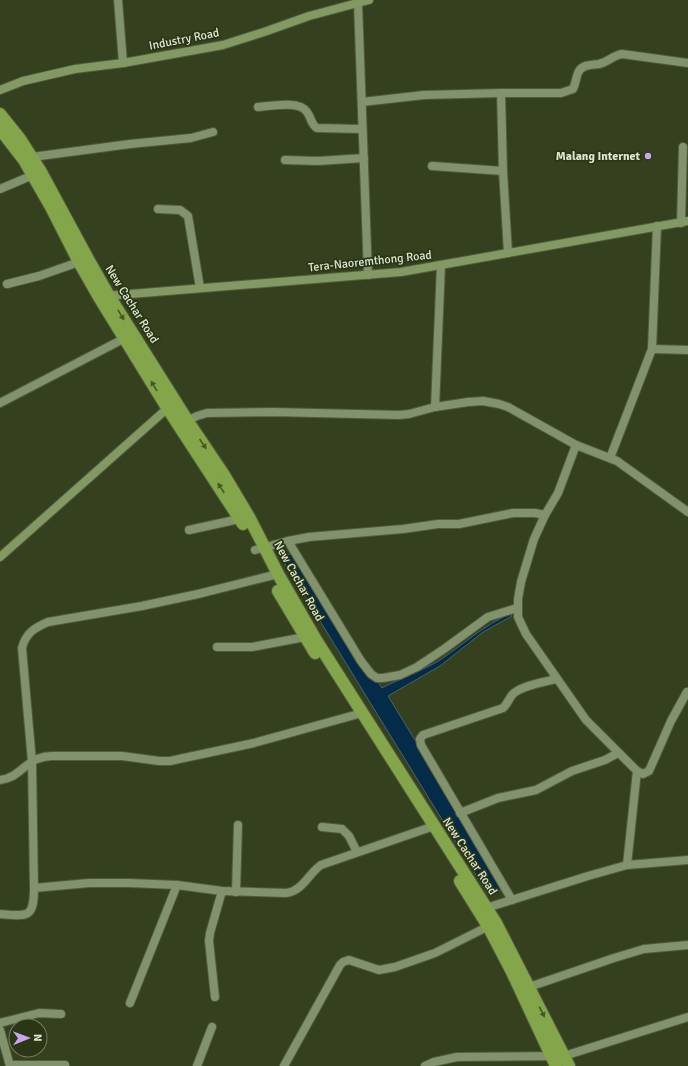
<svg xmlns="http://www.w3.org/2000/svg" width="688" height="1066" viewBox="0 0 688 1066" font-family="Signika,sans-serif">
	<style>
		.water { fill: #042b48; stroke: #456371 }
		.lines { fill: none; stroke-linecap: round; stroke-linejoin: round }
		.street-casing { stroke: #515c3d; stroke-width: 10 }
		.secondary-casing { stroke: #515c3d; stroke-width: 10 }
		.highway-casing { stroke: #515c3d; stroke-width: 14 }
		.street { stroke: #82926c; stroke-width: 8 }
		.secondary { stroke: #839862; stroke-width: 8 }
		.highway { stroke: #84a54a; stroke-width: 12 }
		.oneway { fill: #455724 }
		.poi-dot { fill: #c8a5ee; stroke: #2a3614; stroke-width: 1.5 }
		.labels { text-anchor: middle; stroke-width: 3.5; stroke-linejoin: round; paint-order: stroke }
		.street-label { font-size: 12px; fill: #dde6d1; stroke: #2a3614 }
		.poi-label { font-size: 12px; font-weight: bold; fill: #dde6d1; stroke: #2a3614; text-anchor: end }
	</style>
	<rect width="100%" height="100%" fill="#34401e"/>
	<path class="water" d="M293,552L382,688C399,679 424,670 440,660C464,644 484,625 510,614L512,616L483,632L440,666L388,696L459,812L502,889L489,896L282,559Z"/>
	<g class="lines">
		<defs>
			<g id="street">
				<polyline points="118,0 123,63"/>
				<polyline points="358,3 368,275"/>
				<polyline points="501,93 503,171 508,253"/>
				<path d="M362,102L424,95L501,93H561L573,89C576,83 576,76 579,71C583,64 593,65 599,64C608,62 614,55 622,54L688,63"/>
				<path d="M258,107C270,106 300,100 307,112C311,117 311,125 317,128L362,129"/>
				<polyline points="32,157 130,144 191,138 213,132"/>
				<polyline points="285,160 318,161 364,158"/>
				<polyline points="432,166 503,171"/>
				<polyline points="0,189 33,175"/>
				<polyline points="158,209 180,210 188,216 200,288"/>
				<polyline points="681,223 683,147"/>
				<polyline points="7,284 39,276 79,262"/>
				<polyline points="652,349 688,350"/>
				<polyline points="0,403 129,336"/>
				<polyline points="435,407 441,265"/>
				<polyline points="183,423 197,416 207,413 273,412 399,415 409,414 435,407 468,402 483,401 499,404 508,407 576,445 617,461 688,512"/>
				<polyline points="576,445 558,493 545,515 534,539 521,582 518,599 518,617 526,634 586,720 637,771 627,865"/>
				<polyline points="610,458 652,349 657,226"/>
				<polyline points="189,530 244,518"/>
				<polyline points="288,541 361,661 371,674 377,678 383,678 400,675 417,667 444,649 488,617 517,608"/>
				<polyline points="255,550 288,541 309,537 403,529 438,524 459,524 513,513 535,513 545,515"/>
				<path d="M278,574L198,594L142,606L48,622C34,628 26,633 22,648L32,762L34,888L89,883H129L177,885L222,891L286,893C303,891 308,874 321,865L434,826"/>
				<polyline points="217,647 252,647 305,637"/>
				<polyline points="637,771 643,774 649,771 671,721 687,692"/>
				<path d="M0,780C17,778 22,766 37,759C42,757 47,756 52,756H122L159,761H170L254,743L362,713"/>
				<polyline points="460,813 498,798 536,790 572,771 605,760 618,753"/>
				<polyline points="322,827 342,829 349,836 357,852"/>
				<polyline points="236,892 238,825"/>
				<path d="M512,900L421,745L420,739L423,735L503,708C508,704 509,697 514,693C524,685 544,682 556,679"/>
				<polyline points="483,909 588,876 627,865 688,860"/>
				<path d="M0,914C27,916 34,919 34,888"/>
				<polyline points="529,987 614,958 644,949 688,945"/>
				<polyline points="215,997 209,941 210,933 222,891"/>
				<polyline points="130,1003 177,885"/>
				<polyline points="0,1023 39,1013 61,1014"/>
				<polyline points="0,1030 10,1066"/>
				<polyline points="10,1065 65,1065"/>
				<polyline points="197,1066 212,1027"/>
				<polyline points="284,1066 340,965 343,962 349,960 379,970 395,967 435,953 491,925"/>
				<polyline points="425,1066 434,1062 457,1057 564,1056 688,1017"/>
			</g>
			<g id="secondary">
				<polyline points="0,90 23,81 75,69 123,63 223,45 264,32 309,16 369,0"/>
				<polyline points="106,296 401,272 688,221"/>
				<polyline points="0,557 170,406"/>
			</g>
			<g id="highway">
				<polyline points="0,114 20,139 41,172 88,259 109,296 187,420 224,475 249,517 278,574 316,640 496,923 569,1066"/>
				<polyline points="0,129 24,160 51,207 79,262 99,297 168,409 243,524"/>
				<polyline points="278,591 315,653"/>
				<polyline points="460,881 488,926 512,972 556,1066"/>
			</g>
		</defs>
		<use href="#street" class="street-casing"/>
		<use href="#secondary" class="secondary-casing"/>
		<use href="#highway" class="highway-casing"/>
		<use href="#street" class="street"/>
		<use href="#secondary" class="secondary"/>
		<use href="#highway" class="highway"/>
	</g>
	<defs><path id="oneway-solid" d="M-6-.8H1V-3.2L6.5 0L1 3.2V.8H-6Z"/></defs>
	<g class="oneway">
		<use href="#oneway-solid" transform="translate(121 315) rotate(58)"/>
		<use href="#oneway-solid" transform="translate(154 386) rotate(-121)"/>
		<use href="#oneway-solid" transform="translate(203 444) rotate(56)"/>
		<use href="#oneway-solid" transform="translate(221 488) rotate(-123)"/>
		<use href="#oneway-solid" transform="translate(542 1012) rotate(63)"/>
	</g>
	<circle class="poi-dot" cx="648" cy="156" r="4"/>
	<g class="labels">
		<g class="street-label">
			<text transform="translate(184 39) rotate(-11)" y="4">Industry Road</text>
			<text transform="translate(370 261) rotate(-6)" y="4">Tera-Naoremthong Road</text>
			<text transform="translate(132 304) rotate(58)" y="4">New Cachar Road</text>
			<text transform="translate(299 581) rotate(61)" y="4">New Cachar Road</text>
			<text transform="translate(470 856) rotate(57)" y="4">New Cachar Road</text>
		</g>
		<g class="poi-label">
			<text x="640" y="160">Malang Internet</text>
		</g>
	</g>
	<g transform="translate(28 1038) rotate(89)"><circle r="19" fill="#2a3614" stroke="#727c60"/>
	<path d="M0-3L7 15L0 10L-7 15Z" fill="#c8a5ee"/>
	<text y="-6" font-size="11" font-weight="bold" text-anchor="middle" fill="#dde6d1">N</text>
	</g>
</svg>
